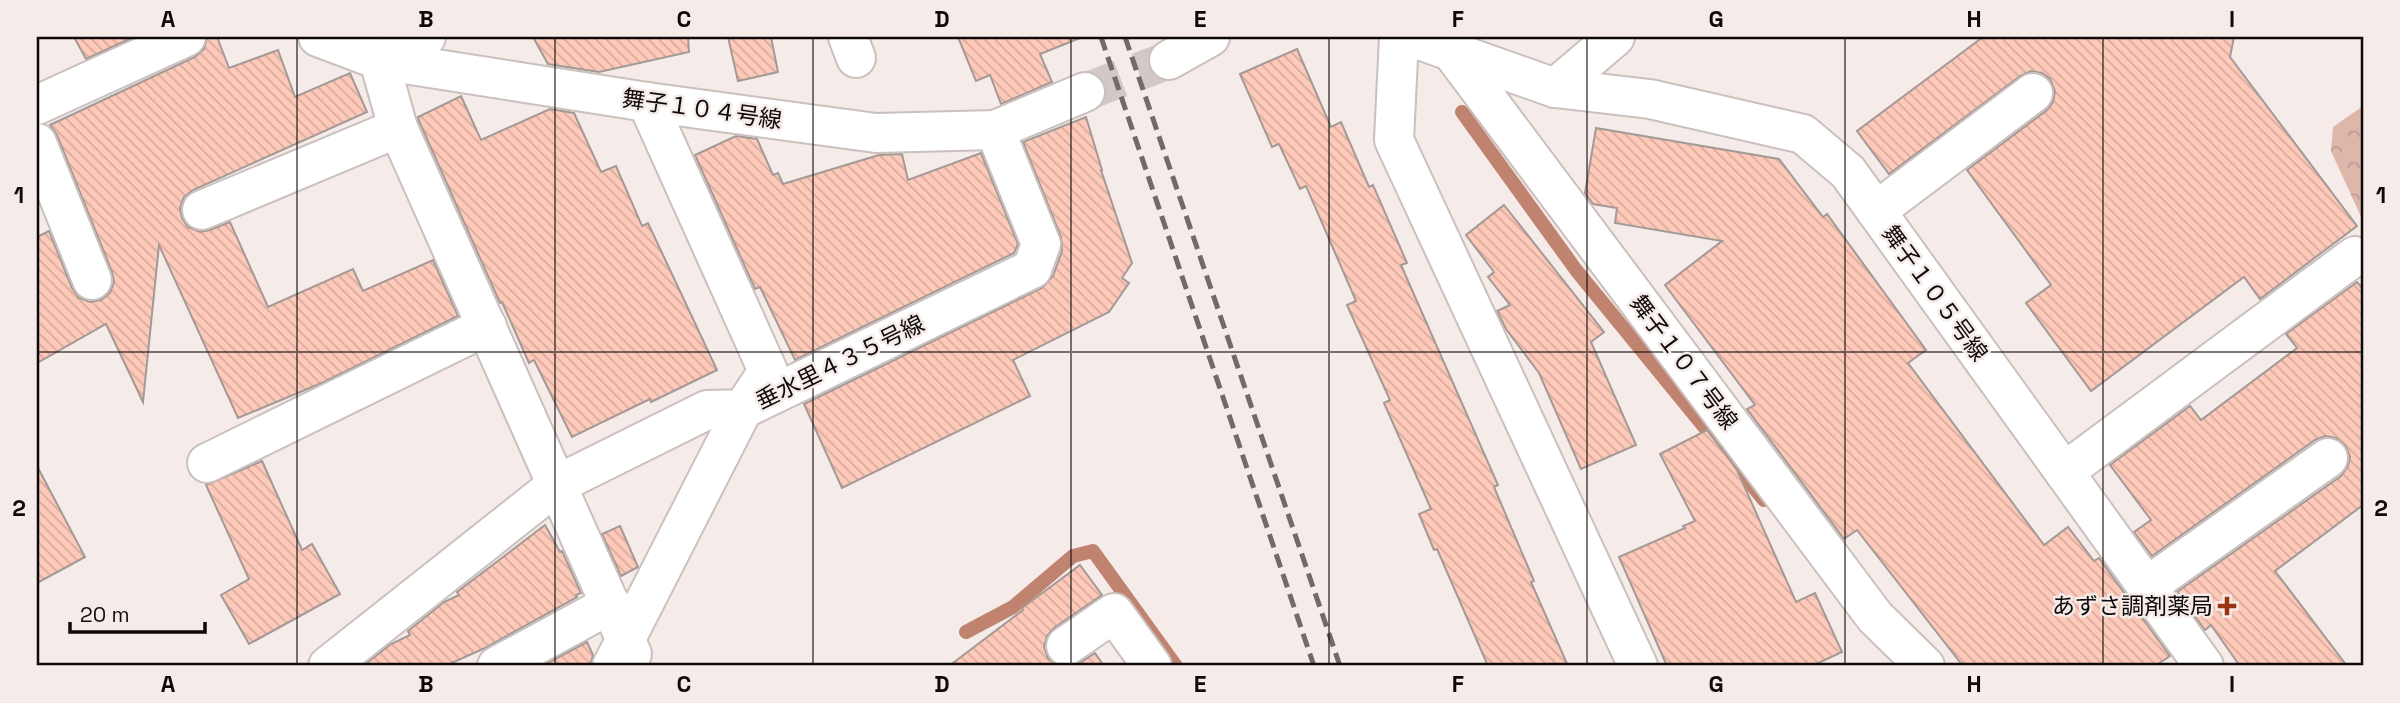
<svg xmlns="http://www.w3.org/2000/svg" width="2400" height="703" viewBox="0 0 2400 703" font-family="'Space Grotesk','Noto Sans JP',sans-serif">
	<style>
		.park { fill: url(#park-crowns) }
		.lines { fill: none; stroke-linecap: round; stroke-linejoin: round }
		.stream { stroke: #c08370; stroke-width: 14 }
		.building { fill: url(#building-back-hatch); stroke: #a39997; stroke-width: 2 }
		.minor-tunnel { stroke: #d2c9c7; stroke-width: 38; stroke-dasharray: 38 19; stroke-linecap: butt }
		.minor-casing { stroke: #cac0bd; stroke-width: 42 }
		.minor { stroke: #fff; stroke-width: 38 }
		.rail { stroke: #716a69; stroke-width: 5; stroke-dasharray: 14 7; stroke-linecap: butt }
		.grid { fill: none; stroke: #0e0a09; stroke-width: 2; stroke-opacity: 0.55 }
		.poi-dot { fill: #9b3411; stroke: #f5ebe8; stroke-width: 2.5 }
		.labels { text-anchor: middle; stroke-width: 5; stroke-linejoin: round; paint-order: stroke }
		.street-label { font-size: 23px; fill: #0e0a09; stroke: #f5ebe8 }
		.poi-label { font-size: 23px; fill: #0e0a09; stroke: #f5ebe8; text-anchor: end }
		.neatline { fill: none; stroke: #0e0a09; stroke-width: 2.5 }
		.grid-label { font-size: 23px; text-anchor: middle; font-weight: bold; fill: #0e0a09 }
	</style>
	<defs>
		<pattern id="park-crowns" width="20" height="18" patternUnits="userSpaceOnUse" patternTransform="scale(1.75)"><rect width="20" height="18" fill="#dfb6aa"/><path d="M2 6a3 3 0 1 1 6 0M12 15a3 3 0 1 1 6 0" fill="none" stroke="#be9b91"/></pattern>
		<pattern id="building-back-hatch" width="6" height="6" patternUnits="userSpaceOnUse" patternTransform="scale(1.75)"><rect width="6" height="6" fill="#fec9b9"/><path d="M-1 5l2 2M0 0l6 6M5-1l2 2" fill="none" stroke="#d8ab9e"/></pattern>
	</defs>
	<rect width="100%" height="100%" fill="#f5ebe8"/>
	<polygon class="park" points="2363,106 2363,221 2331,151 2333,127"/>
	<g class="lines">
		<g class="stream">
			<polyline points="1462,112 1576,270 1764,500"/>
			<polyline points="966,632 1013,607 1073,556 1093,551 1176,666"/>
		</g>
	</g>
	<g class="building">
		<polygon points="74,37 134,37 86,59"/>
		<polygon points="207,37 217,37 229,68 278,50 295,97 350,73 367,112 193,190 184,197 180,208 182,218 188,227 200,232 210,230 230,222 268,307 353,269 363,291 433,260 458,316 324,382 238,418 159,245 143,402 106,324 37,363 37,237 49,231 72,288 79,298 90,302 101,300 110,293 114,282 112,272 57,135 50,125 195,57 204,49"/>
		<polygon points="533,37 688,37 689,52 599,72 548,64"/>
		<polygon points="728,37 771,37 778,72 738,81"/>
		<polygon points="958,37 1080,37 1080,38 1040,54 1052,82 1001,104 990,75 976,81"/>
		<polygon points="1983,37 2234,37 2230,57 2357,226 2260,299 2244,277 2091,391 2026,303 2051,285 1967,170 2047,110 2053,102 2055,91 2050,79 2042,73 2031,71 2020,76 1889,174 1857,131"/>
		<polygon points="1297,49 1331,127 1341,122 1369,187 1373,185 1407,263 1401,265 1498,485 1494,487 1534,581 1531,582 1568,666 1488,666 1437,549 1434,550 1419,514 1431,509 1384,403 1390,400 1347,305 1356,301 1306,186 1300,189 1279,144 1272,147 1240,74"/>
		<polygon points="461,96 481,140 550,109 574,113 601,172 616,166 642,226 648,223 717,370 651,402 650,399 572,437 534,360 529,363 502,302 500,303 419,121 418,117"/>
		<polygon points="1086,117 1102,170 1101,170 1132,263 1122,278 1129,283 1109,312 1013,360 1030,396 842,488 804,404 1042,288 1053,276 1062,251 1061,237 1023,142"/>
		<polygon points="1596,128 1779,159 1823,217 1827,214 1926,350 1908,363 2044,545 2068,527 2094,561 2099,558 2170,656 2155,666 1963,666 1857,530 1844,539 1747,409 1755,405 1665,285 1722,241 1615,223 1617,208 1593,204 1585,193"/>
		<polygon points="736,136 757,139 773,175 778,173 783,184 879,155 902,154 908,180 981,153 1018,244 1014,253 795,360 760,287 755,289 695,155"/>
		<polygon points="1504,205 1604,332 1591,342 1636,445 1581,469 1539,373 1506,329 1497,311 1510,305 1488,277 1494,272 1466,235"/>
		<polygon points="2357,282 2363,289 2363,505 2275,571 2347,666 2240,666 2211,625 2205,630 2177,592 2341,476 2348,466 2350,457 2346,446 2336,438 2325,436 2315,440 2152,556 2134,532 2151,520 2110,465 2190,406 2201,420 2297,348 2286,334"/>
		<polygon points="1707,430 1737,470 1796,602 1815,593 1842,652 1812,666 1667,666 1619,557 1685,528 1683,526 1695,521 1660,454"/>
		<polygon points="262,461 302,550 312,544 340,594 249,644 221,595 249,579 206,485"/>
		<polygon points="37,466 85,557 37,583"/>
		<polygon points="545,525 560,552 562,551 581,593 576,595 577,597 485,648 445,666 363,666 391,644 410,635 408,631 444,602 459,595 457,592"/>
		<polygon points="620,526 638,567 621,576 602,534"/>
		<polygon points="1080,565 1102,595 1054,628 1047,636 1044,647 1048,658 1059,666 949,666 1023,610 1022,608"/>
		<polygon points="587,642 593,655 590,666 542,666"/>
		<polygon points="1095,653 1104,666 1072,666 1078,664"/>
	</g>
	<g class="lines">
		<polyline class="minor-tunnel" points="1085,92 1169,60"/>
		<defs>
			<g id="minor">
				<polyline points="318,37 379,60 647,102 876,133 995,130 1085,92"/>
				<polyline points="426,37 379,60 398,128 632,654"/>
				<polyline points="848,37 856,58"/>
				<polyline points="1399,37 1394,140 1638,666"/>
				<polyline points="1411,37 1555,88 1650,99 1803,134 1848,172 2204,666"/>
				<polyline points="1451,51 1875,617 1925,666"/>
				<polyline points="1169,60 1210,37"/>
				<polyline points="1555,88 1615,37"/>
				<polyline points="37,105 186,37"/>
				<polyline points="37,143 92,280"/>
				<polyline points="202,210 398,128"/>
				<polyline points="1876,211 2033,93"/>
				<polyline points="207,463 487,326"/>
				<polyline points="2064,472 2355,256"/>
				<polyline points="2146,587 2328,458"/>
				<polyline points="1066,646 1114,613 1152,666"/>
				<polyline points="328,666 558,484 707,410 743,409 768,371 647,102"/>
				<polyline points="497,666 611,604"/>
				<polyline points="612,666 743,409 1032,269 1041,244 995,130"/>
			</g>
		</defs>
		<use href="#minor" class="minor-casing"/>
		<use href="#minor" class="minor"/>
		<g class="rail">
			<polyline points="1101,37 1314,666"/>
			<polyline points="1125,37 1340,666"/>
		</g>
	</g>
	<path class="grid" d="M297,37V666M555,37V666M813,37V666M1071,37V666M1329,37V666M1587,37V666M1845,37V666M2103,37V666M37,352H2363"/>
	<path class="poi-dot" d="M2223.5 595.5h7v7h7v7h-7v7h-7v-7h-7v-7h7z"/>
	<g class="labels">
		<g class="street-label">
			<text transform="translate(702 109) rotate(8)" y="8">舞子１０４号線</text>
			<text transform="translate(1935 293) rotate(54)" y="8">舞子１０５号線</text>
			<text transform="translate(840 362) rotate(-26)" y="8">垂水里４３５号線</text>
			<text transform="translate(1684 362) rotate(53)" y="8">舞子１０７号線</text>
		</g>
		<g class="poi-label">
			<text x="2213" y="614">あずさ調剤薬局</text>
		</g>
	</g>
	<rect width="2400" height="703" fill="none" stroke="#f5ebe8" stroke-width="77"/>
	<path d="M70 622v10h135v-10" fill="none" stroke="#0e0a09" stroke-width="3.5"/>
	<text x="80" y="622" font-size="21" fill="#0e0a09" stroke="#f5ebe8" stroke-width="5" paint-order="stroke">20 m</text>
	<rect x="38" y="38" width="2324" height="626" class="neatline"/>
	<g class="grid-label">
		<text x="168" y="27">A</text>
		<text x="426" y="27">B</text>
		<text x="684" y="27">C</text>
		<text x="942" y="27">D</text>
		<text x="1200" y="27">E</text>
		<text x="1458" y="27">F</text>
		<text x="1716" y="27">G</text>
		<text x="1974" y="27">H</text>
		<text x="2232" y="27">I</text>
		<text x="19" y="203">1</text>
		<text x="2381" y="203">1</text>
		<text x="19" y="516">2</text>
		<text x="2381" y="516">2</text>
		<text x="168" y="692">A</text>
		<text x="426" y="692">B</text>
		<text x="684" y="692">C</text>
		<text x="942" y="692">D</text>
		<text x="1200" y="692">E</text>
		<text x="1458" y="692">F</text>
		<text x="1716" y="692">G</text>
		<text x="1974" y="692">H</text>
		<text x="2232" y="692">I</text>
	</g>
</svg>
